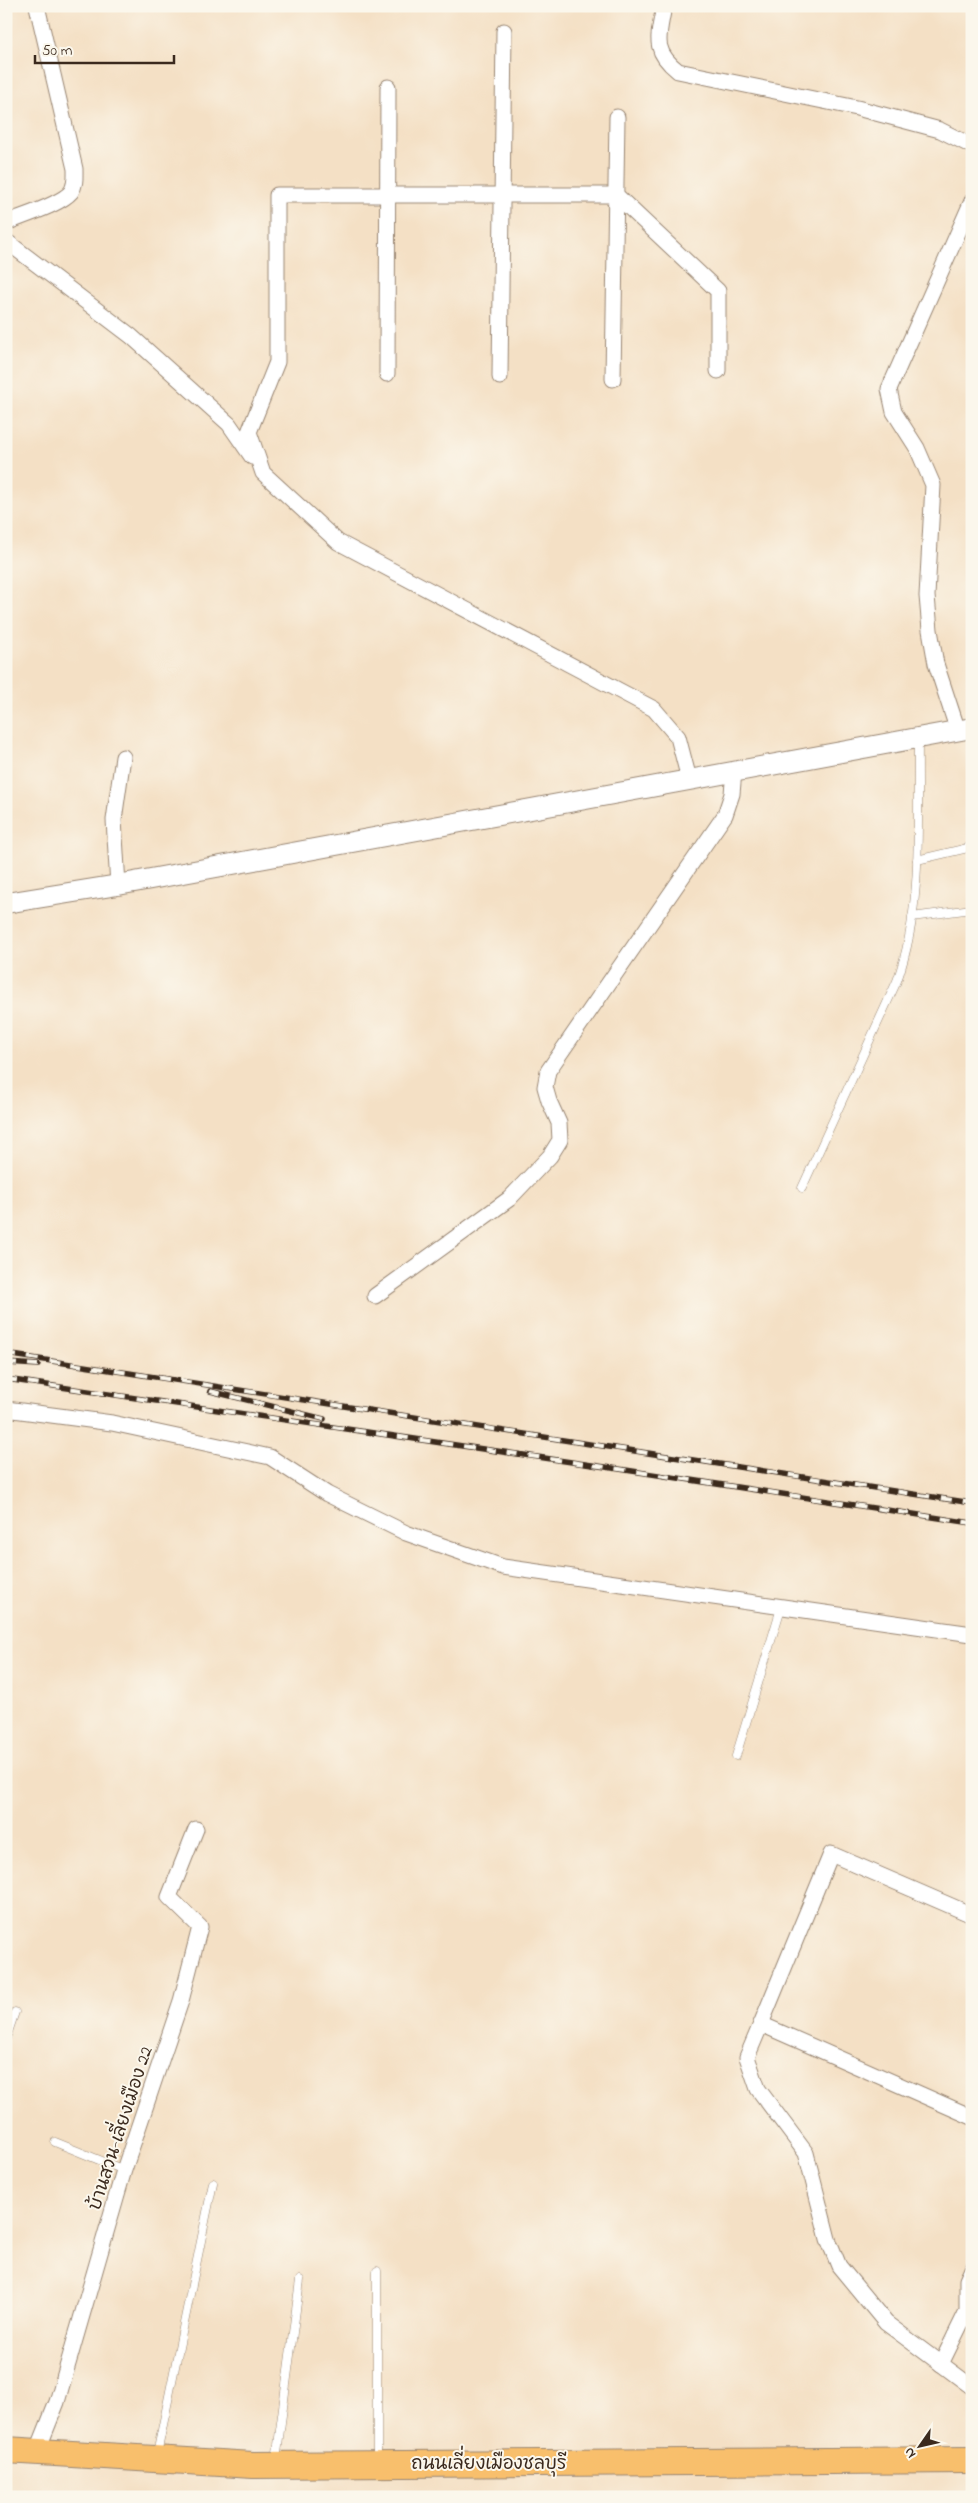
<svg xmlns="http://www.w3.org/2000/svg" width="978" height="2503" viewBox="0 0 978 2503" font-family="'Indie Flower','Playpen Sans Thai',sans-serif">
	<style>
		.lines { fill: none; stroke-linecap: round; stroke-linejoin: round }
		.service-casing { stroke: #988572; stroke-width: 9 }
		.minor-casing { stroke: #988572; stroke-width: 17 }
		.tertiary-casing { stroke: #988572; stroke-width: 22 }
		.trunk-casing { stroke: #988572; stroke-width: 28 }
		.service { stroke: #fff; stroke-width: 8 }
		.minor { stroke: #fff; stroke-width: 15 }
		.tertiary { stroke: #fff; stroke-width: 20 }
		.trunk { stroke: #f8bf6c; stroke-width: 26 }
		.rail-casing { stroke: #3b2a1e; stroke-width: 5.5 }
		.rail { stroke: #fbf7ec; stroke-width: 4; stroke-dasharray: 11; stroke-linecap: butt }
		.labels { text-anchor: middle; stroke-width: 4; stroke-linejoin: round; paint-order: stroke }
		.street-label { font-size: 18px; fill: #3b2a1e; stroke: #fbf7ec }
	</style>
	<rect width="100%" height="100%" fill="#fbf7ec"/>
	<filter id="ink" filterUnits="userSpaceOnUse"><feTurbulence type="fractalNoise" baseFrequency=".02" numOctaves="2"/><feDisplacementMap in="SourceGraphic" scale="10" xChannelSelector="R" yChannelSelector="G"/><feConvolveMatrix kernelMatrix="1 2 1 2 8 2 1 2 1" color-interpolation-filters="sRGB"/></filter>
	<filter id="wash" filterUnits="userSpaceOnUse"><feTurbulence type="fractalNoise" baseFrequency=".0096" numOctaves="4" result="noise"/><feDisplacementMap in="SourceGraphic" scale="20" xChannelSelector="R" yChannelSelector="G"/><feGaussianBlur stdDeviation="1.12" result="paint"/><feColorMatrix in="noise" values="0 0 0 0 0 0 0 0 0 0 0 0 0 0 0 0 0 1.4 0 .05"/><feComposite in="paint" operator="in"/></filter>
	<g filter="url(#wash)">
		<rect width="100%" height="100%" fill="#f4e0c5"/>
	</g>
	<g filter="url(#ink)">
		<g class="lines">
			<defs>
				<g id="service">
					<polyline points="917,860 972,847"/>
					<polyline points="912,917 972,909"/>
					<path d="M802,1188L897,981C924,906 917,819 918,740"/>
					<polyline points="736,1756 781,1608"/>
					<polyline points="6,2038 15,2012"/>
					<polyline points="55,2142 124,2170"/>
					<polyline points="157,2454 213,2183"/>
					<polyline points="377,2459 377,2271"/>
					<polyline points="276,2460 300,2280"/>
				</g>
				<g id="minor">
					<path d="M664,6C659,36 651,50 678,71L857,108L940,130L972,146"/>
					<path d="M6,223C22,216 60,205 71,192C76,184 75,177 75,169L37,6"/>
					<polyline points="6,241 131,336 229,424 252,457"/>
					<polyline points="387,374 388,87"/>
					<polyline points="500,377 504,31"/>
					<polyline points="613,379 617,117"/>
					<polyline points="958,731 936,664 930,630 927,596 933,485 917,448 894,412 889,389 972,201"/>
					<polyline points="689,779 678,737 654,709 338,542 263,473 249,432 277,362 277,195 616,195 718,291 718,371"/>
					<polyline points="118,885 114,820 123,757"/>
					<polyline points="375,1296 509,1199 550,1156 560,1140 559,1123 549,1101 545,1087 548,1071 725,815 732,794 734,771"/>
					<polyline points="6,1409 112,1423 270,1457 327,1494 406,1533 503,1567 972,1634"/>
					<polyline points="761,2024 831,1854 972,1915"/>
					<polyline points="972,2117 761,2024 747,2057 758,2089 806,2153 828,2239 839,2266 886,2323 972,2387"/>
					<polyline points="941,2364 967,2311 967,2280 972,2269"/>
					<polyline points="37,2452 57,2402 124,2170 181,2001 200,1927 169,1897 196,1829"/>
				</g>
				<polyline id="tertiary" points="6,903 118,885 972,728"/>
				<polyline id="trunk" points="6,2450 253,2465 972,2460"/>
			</defs>
			<use href="#service" class="service-casing"/>
			<use href="#minor" class="minor-casing"/>
			<use href="#tertiary" class="tertiary-casing"/>
			<use href="#trunk" class="trunk-casing"/>
			<use href="#service" class="service"/>
			<use href="#minor" class="minor"/>
			<use href="#tertiary" class="tertiary"/>
			<use href="#trunk" class="trunk"/>
			<defs>
				<g id="rail">
					<polyline points="6,1354 972,1503"/>
					<polyline points="6,1363 38,1365"/>
					<polyline points="6,1379 619,1469 972,1523"/>
					<polyline points="210,1391 324,1419"/>
				</g>
			</defs>
			<use href="#rail" class="rail-casing"/>
			<use href="#rail" class="rail"/>
		</g>
	</g>
	<g class="labels">
		<g class="street-label">
			<text transform="translate(120 2128) rotate(-72)" y="6">บ้านสวน-เลี่ยงเมือง 22</text>
			<text x="489" y="2469">ถนนเลี่ยงเมืองชลบุรี</text>
		</g>
	</g>
	<rect width="978" height="2503" fill="none" stroke="#fbf7ec" stroke-width="25"/>
	<g transform="translate(920 2446) rotate(236)" stroke="#fbf7ec" stroke-width="4" paint-order="stroke">
	<path d="M0-4L9 19L0 12L-9 19Z" fill="#3b2a1e"/>
	<text y="-8" font-size="14" font-weight="bold" text-anchor="middle" fill="#3b2a1e">N</text>
	</g>
	<path d="M35 55v8h139v-8" fill="none" stroke="#3b2a1e" stroke-width="2.5"/>
	<text x="42" y="55" font-size="15" fill="#3b2a1e" stroke="#fbf7ec" stroke-width="4" paint-order="stroke">50 m</text>
</svg>
